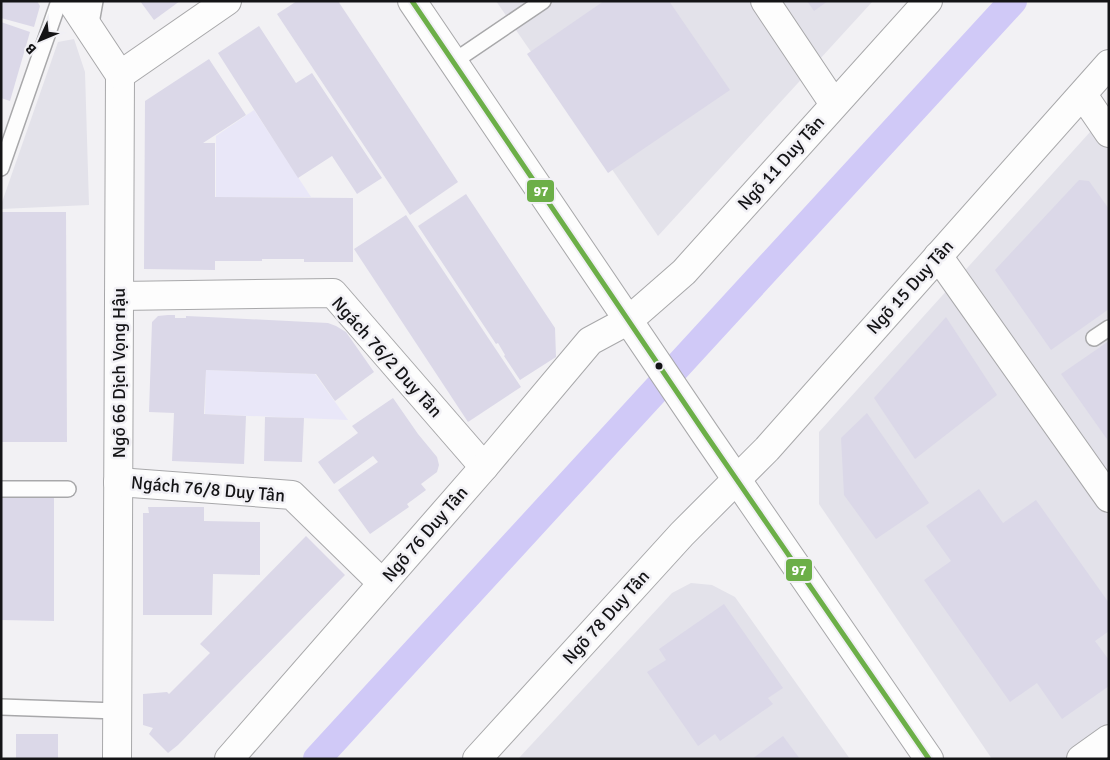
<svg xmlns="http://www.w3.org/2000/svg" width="1110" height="760" viewBox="0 0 1110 760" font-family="Signika,sans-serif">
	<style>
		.built { fill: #e3e2ea }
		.green { fill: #e9e7f8 }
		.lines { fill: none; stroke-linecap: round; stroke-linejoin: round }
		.canal { stroke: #d0c9f7; stroke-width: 28 }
		.building { fill: #dbd8e8 }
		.service-casing { stroke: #a8a8aa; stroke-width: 18 }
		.minor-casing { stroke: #a8a8aa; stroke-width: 30 }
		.tertiary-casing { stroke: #a8a8aa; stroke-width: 30 }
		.service { stroke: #fdfdfd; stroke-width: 15 }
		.minor { stroke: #fdfdfd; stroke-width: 28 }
		.tertiary { stroke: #fdfdfd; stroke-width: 28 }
		.bus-1-casing { stroke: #f1f0f5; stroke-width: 9 }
		.bus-1 { stroke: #6caf48; stroke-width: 5 }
		.bus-dot { fill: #141416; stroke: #f1f0f5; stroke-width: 2 }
		.labels { text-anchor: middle; stroke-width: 5; stroke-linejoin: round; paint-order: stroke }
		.street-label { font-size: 18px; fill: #141416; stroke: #f1f0f5 }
		.line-badge { stroke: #f1f0f5; stroke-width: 2 }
		.badge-label { font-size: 14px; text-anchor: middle; font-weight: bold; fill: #fff }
	</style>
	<rect width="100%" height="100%" fill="#f2f1f4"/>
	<g class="built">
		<polygon points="496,1 873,1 658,236"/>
		<polygon points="74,39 85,72 89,205 1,209 1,205 58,42"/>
		<polygon points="1109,111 1109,759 992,759 819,504 819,432"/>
		<polygon points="691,583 712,585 735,597 850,759 518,759 672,593"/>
	</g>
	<g class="green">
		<polygon points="254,110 311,197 216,197 216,136"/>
		<polygon points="206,370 315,374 348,420 205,414"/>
	</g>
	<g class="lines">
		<polyline class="canal" points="317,759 1013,1"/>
	</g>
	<g class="building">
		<polygon points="1,1 37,1 40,6 34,27 1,18"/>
		<polygon points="140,1 180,1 154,20"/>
		<polygon points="297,1 338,1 458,182 410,215 277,14"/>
		<polygon points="604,1 669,1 730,90 608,173 527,54"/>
		<polygon points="807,1 828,1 814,11"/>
		<polygon points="1,22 30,32 10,101 1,98"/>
		<polygon points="259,26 296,83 312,73 382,178 357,194 332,156 298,178 218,53"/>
		<polygon points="209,59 246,115 203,143 215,143 215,197 353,198 353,262 304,262 304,259 262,259 262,261 215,261 215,270 144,269 145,101"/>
		<polygon points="1079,180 1089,181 1109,209 1109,309 1051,350 995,270"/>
		<polygon points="466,194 555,328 556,357 520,380 504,356 505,355 498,343 496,344 418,226"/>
		<polygon points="1,212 66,212 67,442 1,442"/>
		<polygon points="406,215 521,387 468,422 354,249"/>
		<polygon points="168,315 175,315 175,318 186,318 186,316 208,317 328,323 336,326 346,332 374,372 335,401 316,374 206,370 204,414 246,416 244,464 172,461 174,413 149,412 152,322 158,316"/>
		<polygon points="946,317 997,395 915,459 874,398"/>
		<polygon points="1109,341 1109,442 1061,374"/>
		<polygon points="393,398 418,434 437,457 439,465 437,472 421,484 426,490 407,504 409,507 370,534 338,490 378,462 373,456 334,484 318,462 358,433 352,426"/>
		<polygon points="867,413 929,503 876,539 844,495 841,438"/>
		<polygon points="265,417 304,418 302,462 264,461"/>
		<polygon points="979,489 1003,523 1036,500 1109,603 1109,631 1095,641 1109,660 1109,686 1062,719 1037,683 1010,702 924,580 951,561 926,526"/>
		<polygon points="1,498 54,498 54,621 1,620"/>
		<polygon points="148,507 204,507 204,521 260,522 260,575 213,574 212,615 143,615 143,513 149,513"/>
		<polygon points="306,536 345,575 178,745 168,753 149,734 153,728 143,725 143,694 167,692 169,694 210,653 200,644"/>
		<polygon points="724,604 783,688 768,698 773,704 720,741 715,734 698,746 647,672 666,660 659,649"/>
		<rect x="16" y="734" width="42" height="25"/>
		<polygon points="783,736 800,759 752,759"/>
	</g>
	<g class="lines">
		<defs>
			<g id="service">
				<polyline points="90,29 95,1"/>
				<polyline points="453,62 543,1"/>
				<polyline points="1,168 59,1"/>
				<polyline points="1094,338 1109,328"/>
				<polyline points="1,489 68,489"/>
				<polyline points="1,707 117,711"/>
			</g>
			<g id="minor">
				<polyline points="71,1 120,75 117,759"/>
				<polyline points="765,1 834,104"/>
				<polyline points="120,75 227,1"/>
				<polyline points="1083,95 1109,133"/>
				<polyline points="938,256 1109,498"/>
				<polyline points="119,296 333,293 484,467"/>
				<polyline points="118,482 292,495 382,583"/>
				<polyline points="229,759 484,467 590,341 629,320 684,272 928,1"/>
				<polyline points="477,759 682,534 767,449 1109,64"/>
				<polyline points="1081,759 1109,739"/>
			</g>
			<polyline id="tertiary" points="412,1 706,435 929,759"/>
		</defs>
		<use href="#service" class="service-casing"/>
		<use href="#minor" class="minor-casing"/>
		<use href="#tertiary" class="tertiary-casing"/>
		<use href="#service" class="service"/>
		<use href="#minor" class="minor"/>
		<use href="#tertiary" class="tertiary"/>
		<defs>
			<polyline id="bus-1" points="412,1 706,435 929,759"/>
		</defs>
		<use href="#bus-1" class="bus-1-casing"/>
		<use href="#bus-1" class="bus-1"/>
	</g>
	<circle class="bus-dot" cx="659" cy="366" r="4.5"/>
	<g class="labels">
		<g class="street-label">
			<text transform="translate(781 163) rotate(-48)" y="6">Ngõ 11 Duy Tân</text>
			<text transform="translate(910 287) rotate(-48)" y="6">Ngõ 15 Duy Tân</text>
			<text transform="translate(387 357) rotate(48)" y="6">Ngách 76/2 Duy Tân</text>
			<text transform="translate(119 373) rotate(-90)" y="6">Ngõ 66 Dịch Vọng Hậu</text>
			<text transform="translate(208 489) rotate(5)" y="6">Ngách 76/8 Duy Tân</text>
			<text transform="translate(425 534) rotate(-49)" y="6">Ngõ 76 Duy Tân</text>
			<text transform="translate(606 617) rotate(-48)" y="6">Ngõ 78 Duy Tân</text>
		</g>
	</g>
	<g class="line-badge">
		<rect x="526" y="179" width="29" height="24" rx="5" fill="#6caf48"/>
		<rect x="785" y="558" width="28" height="24" rx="5" fill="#6caf48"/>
	</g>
	<g class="badge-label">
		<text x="541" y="196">97</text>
		<text x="799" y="575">97</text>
	</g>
	<rect width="1110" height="760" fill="none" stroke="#141416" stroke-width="5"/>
	<g transform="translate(40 40) rotate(226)" stroke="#f1f0f5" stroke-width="4" paint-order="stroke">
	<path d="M0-4L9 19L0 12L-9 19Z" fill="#141416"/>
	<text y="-8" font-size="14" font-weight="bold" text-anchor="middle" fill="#141416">B</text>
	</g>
</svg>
